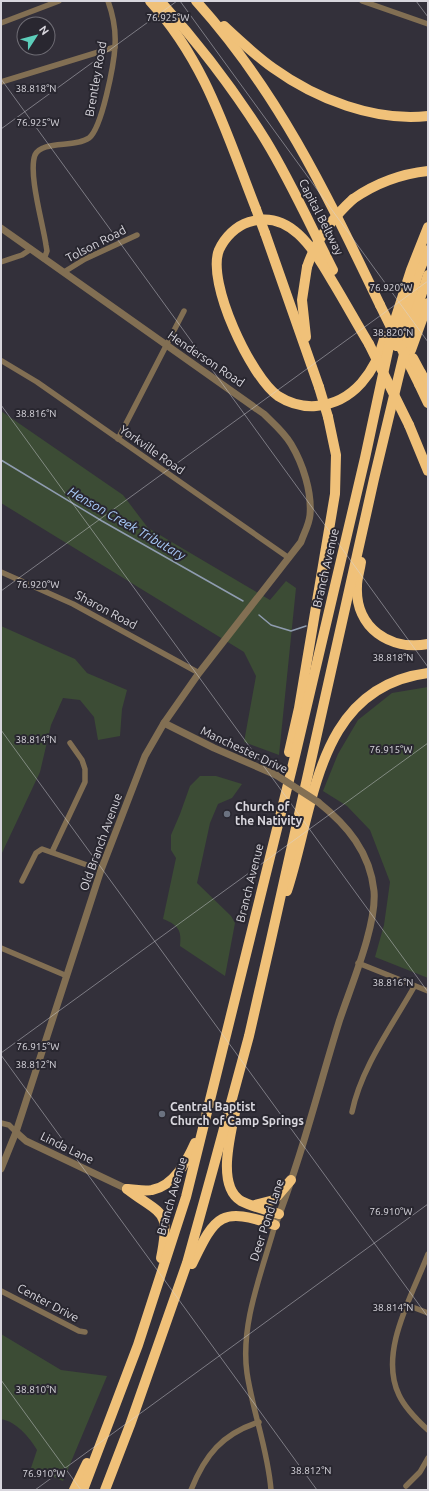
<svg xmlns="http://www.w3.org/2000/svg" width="429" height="1491" viewBox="0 0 429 1491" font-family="Ubuntu,sans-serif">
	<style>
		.green { fill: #3c4c35 }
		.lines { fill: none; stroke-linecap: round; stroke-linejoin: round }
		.stream { stroke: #8f9cb0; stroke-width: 1.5 }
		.minor { stroke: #826f53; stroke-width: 5.5 }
		.tertiary { stroke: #826f53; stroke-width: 7 }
		.motorway { stroke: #f0c179; stroke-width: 10 }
		.tertiary-bridge { stroke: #826f53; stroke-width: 7 }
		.motorway-bridge { stroke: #f0c179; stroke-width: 10 }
		.ticks { fill: none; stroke: #d8d6dd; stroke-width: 1; stroke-opacity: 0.45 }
		.worship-dot { fill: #6b7280; stroke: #292730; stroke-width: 1.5 }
		.labels { text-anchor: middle; stroke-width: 4; stroke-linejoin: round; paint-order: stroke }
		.street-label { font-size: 12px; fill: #d8d6dd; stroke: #292730 }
		.poi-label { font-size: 12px; font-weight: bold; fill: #d8d6dd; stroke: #292730; text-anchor: start }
		.water-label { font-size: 13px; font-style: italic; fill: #abcdfc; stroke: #292730 }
		.ticks-label { font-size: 10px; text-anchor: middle; fill: #d8d6dd; stroke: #292730; stroke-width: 4; stroke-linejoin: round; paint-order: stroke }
	</style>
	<rect width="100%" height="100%" fill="#33303a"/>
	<g class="green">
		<polygon points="1,411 123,495 148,528 270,600 286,581 296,588 279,755 244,742 256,676 244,652 1,503"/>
		<polygon points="1,626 75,659 87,673 127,690 122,709 120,736 98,740 94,717 80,700 63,698 51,725 40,772 1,855"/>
		<polygon points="428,687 428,978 375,957 384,925 390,882 370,830 347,806 323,791 338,754 358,720 392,693"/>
		<path d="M200,776H216L242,784L232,798L218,804L210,823L197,883L231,916L235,923L225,976L180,946C182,930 178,925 163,919L176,858L171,850V835L180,814L190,786Z"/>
		<path d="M1,1334L61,1370L107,1376L63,1481L31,1468L37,1450C29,1437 17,1422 1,1419Z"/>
	</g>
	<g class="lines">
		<g class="stream">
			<polyline points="1,460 102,521 243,601"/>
			<polyline points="259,615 271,625 291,631 306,626"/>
		</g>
		<g class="minor">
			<polyline points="362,1 428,24"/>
			<polyline points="1,23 59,1"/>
			<polyline points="1,82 115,47"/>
			<path d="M44,259L47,251L46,245C43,224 28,173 35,155C42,140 75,148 89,138C102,128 114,64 115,46C116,31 113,15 108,1"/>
			<polyline points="1,262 22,255 31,249"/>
			<polyline points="64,272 85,259 137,235"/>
			<polyline points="2,361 37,382 289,558"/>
			<polyline points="118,439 184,311"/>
			<polyline points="1,572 73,604 199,673"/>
			<polyline points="52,852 85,782 85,769 82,760 70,743"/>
			<polyline points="22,881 36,853 42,849 101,870"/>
			<polyline points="1,948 67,976"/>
			<polyline points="358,963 428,991"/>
			<path d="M352,1112C361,1068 392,1026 414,987"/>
			<polyline points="1,1123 9,1125 16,1132"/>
			<path d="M428,1254C413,1294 378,1352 399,1395C405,1408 417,1420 428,1430"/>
			<polyline points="1,1291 79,1331 85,1332"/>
			<polyline points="407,1305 428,1313"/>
			<polyline points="406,1486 420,1472 428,1458"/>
			<path d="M191,1490C205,1455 222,1434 259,1422"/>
			<path d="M271,1490C268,1450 253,1413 247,1373C240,1324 262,1272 275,1225"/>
		</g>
		<g class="tertiary">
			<path d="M1,228L264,414C273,423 284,432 291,444C303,464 312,492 310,515C309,525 304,533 301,542L199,673L164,723L145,756L101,870L16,1132L1,1169"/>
			<polyline points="164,723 214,748 276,775"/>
			<polyline points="16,1132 26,1141 127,1189"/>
			<path d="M275,1225C301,1159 318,1090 339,1022C350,988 377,926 374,891C370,852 347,825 318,802"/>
		</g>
		<g class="motorway">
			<path d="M150,1C206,62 226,133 256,209"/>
			<path d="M160,1C199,44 235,91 266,141C291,182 311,227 333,270"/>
			<path d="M196,1C279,93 327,195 380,305"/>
			<path d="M224,26C240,41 256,56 273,68C316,99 375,122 428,116"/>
			<path d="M353,199C376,183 400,174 428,171"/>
			<polyline points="265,233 319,387"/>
			<polyline points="306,337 302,300 307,267"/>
			<path d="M369,344C357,324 346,304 334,284C316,254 292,208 249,222C236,226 225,237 219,250C206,282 251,377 278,396C289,403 302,407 316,406C354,403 376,371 385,336"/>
			<polyline points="396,346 418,274 428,250"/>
			<polyline points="411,350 428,303"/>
			<polyline points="421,373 428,385"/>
			<polyline points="419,384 428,403"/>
			<polyline points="409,425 428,471"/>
			<path d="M361,562C360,570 357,578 357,586C355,628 390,651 428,644"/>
			<polyline points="289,752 299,708 335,494 336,455 328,417"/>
			<path d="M287,891C315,806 316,687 428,673"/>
			<path d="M235,1112C231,1134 216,1186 241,1201C253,1207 267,1210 279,1214"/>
			<path d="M127,1189C134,1189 144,1192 152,1190C174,1186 187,1161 195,1143"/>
			<path d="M127,1189C162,1216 171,1208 161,1258"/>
			<polyline points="255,1205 274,1200 291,1180"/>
			<path d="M192,1264C216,1214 221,1207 275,1225"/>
			<polyline points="74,1490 87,1463"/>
			<polyline points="83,1490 138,1345 186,1197 295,756 365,458 394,323 411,270 428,227"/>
			<polyline points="105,1490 130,1425 187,1263 213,1169 249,1036 270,944 374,479 410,329 428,275"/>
		</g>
		<polyline class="tertiary-bridge" points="276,775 318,802"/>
		<g class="motorway-bridge">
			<polyline points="256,209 265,233"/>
			<path d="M307,267C316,240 331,219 353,199"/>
			<polyline points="380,305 419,384"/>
			<polyline points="369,344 409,425"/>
			<polyline points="413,358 421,373"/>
			<polyline points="319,387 328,417"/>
		</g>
	</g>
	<path class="ticks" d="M180,1L428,342M416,1L428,17M1,79L428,667M1,129L177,1M1,405L428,992M1,591L428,281M1,730L428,1317M1,1053L428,743M1,1055L317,1490M1,1380L81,1490M35,1490L428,1204"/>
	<g class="worship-dot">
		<circle cx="227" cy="814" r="4"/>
		<circle cx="162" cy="1114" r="4"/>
	</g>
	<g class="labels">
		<g class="street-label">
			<text transform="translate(96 79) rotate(-80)" y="4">Brentley Road</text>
			<text transform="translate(321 217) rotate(63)" y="4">Capital Beltway</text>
			<text transform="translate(96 244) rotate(-27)" y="4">Tolson Road</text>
			<text transform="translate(206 359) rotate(34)" y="4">Henderson Road</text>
			<text transform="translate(152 450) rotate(35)" y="4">Yorkville Road</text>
			<text transform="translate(326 568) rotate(-77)" y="4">Branch Avenue</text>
			<text transform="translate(106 610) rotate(28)" y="4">Sharon Road</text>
			<text transform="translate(244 750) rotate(25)" y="4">Manchester Drive</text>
			<text transform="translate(101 842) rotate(-70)" y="4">Old Branch Avenue</text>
			<text transform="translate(250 883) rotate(-76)" y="4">Branch Avenue</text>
			<text transform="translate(67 1148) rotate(26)" y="4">Linda Lane</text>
			<text transform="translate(172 1196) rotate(-74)" y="4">Branch Avenue</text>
			<text transform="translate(267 1220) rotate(-72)" y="4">Deer Pond Lane</text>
			<text transform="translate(48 1303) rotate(28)" y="4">Center Drive</text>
		</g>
		<g class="poi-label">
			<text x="235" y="811">Church of<tspan x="235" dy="14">the Nativity</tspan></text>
			<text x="170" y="1111">Central Baptist<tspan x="170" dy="14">Church of Camp Springs</tspan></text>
		</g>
		<g class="water-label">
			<text transform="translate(127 523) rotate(30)" y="5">Henson Creek Tributary</text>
		</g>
	</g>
	<g class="ticks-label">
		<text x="168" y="21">76.925°W</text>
		<text x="36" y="92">38.818°N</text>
		<text x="38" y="126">76.925°W</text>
		<text x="391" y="291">76.920°W</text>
		<text x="393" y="336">38.820°N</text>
		<text x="36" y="417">38.816°N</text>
		<text x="38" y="588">76.920°W</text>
		<text x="393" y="661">38.818°N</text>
		<text x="36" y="743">38.814°N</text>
		<text x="391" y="753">76.915°W</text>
		<text x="393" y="986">38.816°N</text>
		<text x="38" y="1050">76.915°W</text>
		<text x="36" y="1068">38.812°N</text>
		<text x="391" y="1215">76.910°W</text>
		<text x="393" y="1311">38.814°N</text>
		<text x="36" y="1393">38.810°N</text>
		<text x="311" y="1474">38.812°N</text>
		<text x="44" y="1477">76.910°W</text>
	</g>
	<rect width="429" height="1491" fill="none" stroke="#d8d6dd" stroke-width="4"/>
	<g transform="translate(36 36) rotate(54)"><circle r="19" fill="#292730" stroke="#6f6d75"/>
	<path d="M0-3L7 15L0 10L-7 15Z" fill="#5cceba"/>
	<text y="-6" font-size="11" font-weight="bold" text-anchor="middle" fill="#d8d6dd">N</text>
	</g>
</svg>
